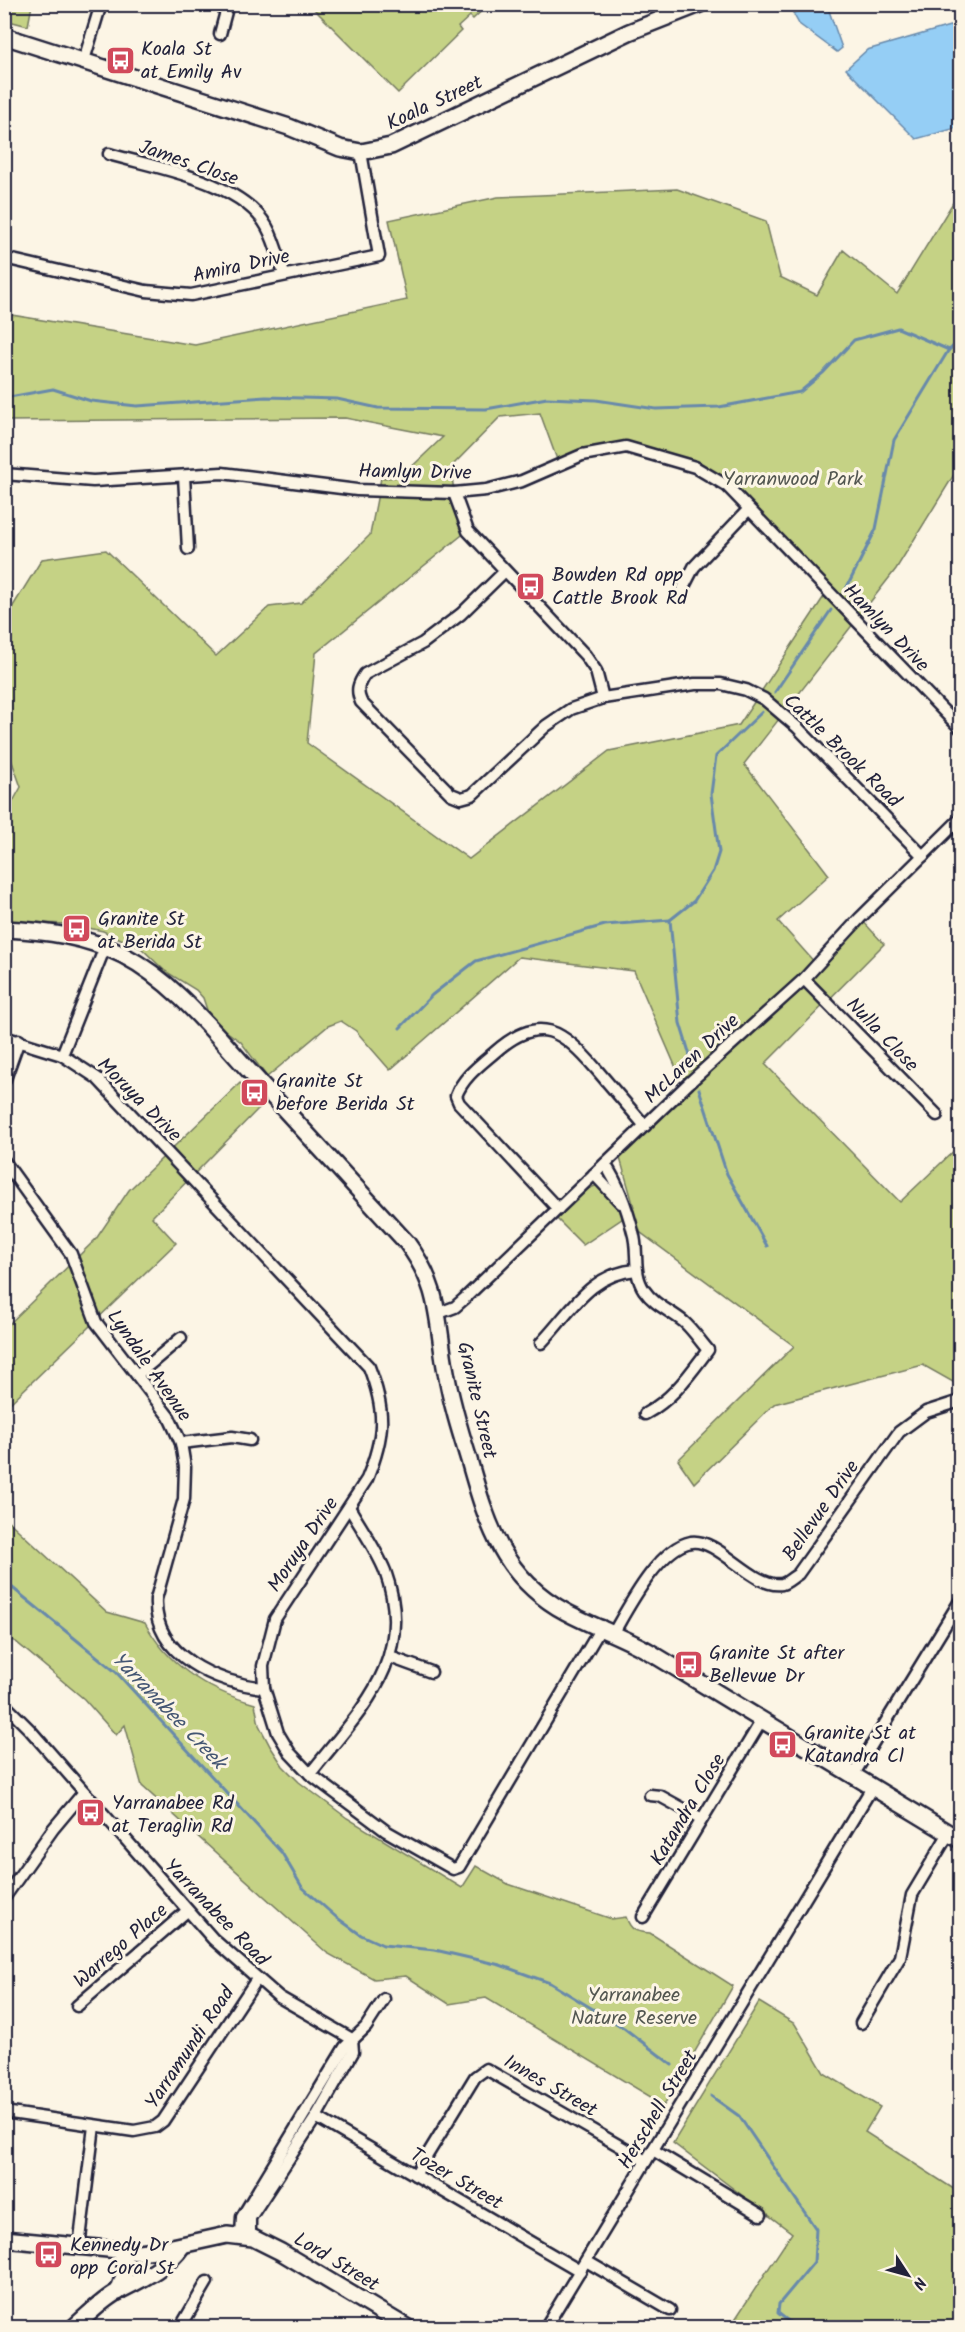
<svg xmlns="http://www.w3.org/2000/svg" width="965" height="2332" viewBox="0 0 965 2332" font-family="Kalam,sans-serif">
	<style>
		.green { fill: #c5d285; stroke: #747a60; stroke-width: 1.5; fill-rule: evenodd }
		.water { fill: #95cef5; stroke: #6789ab; stroke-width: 1.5 }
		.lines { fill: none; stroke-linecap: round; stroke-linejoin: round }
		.stream { stroke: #6789ab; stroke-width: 3 }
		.street-casing { stroke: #22223b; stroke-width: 15 }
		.secondary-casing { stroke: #22223b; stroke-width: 20 }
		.street { stroke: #fcf5e5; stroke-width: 10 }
		.secondary { stroke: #fcf5e5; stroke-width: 15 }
		.labels { text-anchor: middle; stroke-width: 6; stroke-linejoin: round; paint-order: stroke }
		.poi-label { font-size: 20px; fill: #22223b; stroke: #fcf5e5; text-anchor: start }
		.street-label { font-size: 20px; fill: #22223b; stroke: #fcf5e5 }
		.park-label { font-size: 20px; fill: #535751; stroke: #fcf5e5 }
		.water-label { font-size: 21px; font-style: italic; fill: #445673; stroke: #fcf5e5 }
	</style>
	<rect width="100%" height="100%" fill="#fcf5e5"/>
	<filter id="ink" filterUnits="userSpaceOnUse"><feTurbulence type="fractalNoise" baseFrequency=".0167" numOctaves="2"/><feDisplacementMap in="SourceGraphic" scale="12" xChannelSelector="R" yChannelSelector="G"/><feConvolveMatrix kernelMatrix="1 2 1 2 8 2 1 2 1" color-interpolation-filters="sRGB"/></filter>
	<g filter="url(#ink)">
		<g class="green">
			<polygon points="5,4 32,5 28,26 5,20"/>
			<polygon points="310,5 488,5 473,19 470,16 458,27 461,31 398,93"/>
			<path d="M677,189L766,221L780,277L817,295L843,250L897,294L957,196L960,199V465L896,569L744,764L829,875L778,921L816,964L860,918L884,944L765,1064L900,1202L960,1145V1386L923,1365L774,1404L694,1483L678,1460L794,1346L622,1219L583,1245L555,1217L587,1189L598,1185L621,1211L622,1218L634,1207L620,1158L689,1083L677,1070L634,971L519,957L390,1070L356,1031L341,1021L328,1026L267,1077L241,1042L219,1026L208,1013L203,998L196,990L165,971L141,948L103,931L69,924L5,922V816L21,787L5,742V619L42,559L106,550L216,656L269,607L301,603L370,535L381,478L401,477L443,437L345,418L5,421V314L195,345L407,300L389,220L498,197ZM540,413L559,465L626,447L695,467L748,510L827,592L739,725L609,751L469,859L307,743L316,653L467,531L454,493L451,467L500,417Z"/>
			<polygon points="240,1083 261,1106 152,1217 176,1243 5,1408 5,1328 96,1239 129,1190"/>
			<path d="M5,1518L107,1612L145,1623C168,1666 209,1691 255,1704L259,1725L270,1746L283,1766L299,1782L347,1818L462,1888L476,1866L508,1884L612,1919L626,1917C631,1931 636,1932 650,1933L733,1986L664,2105L486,1998L449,2004L406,1976L374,1979L327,1953L142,1786L125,1725L116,1735L84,1699L16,1642L5,1637Z"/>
			<polygon points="759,2002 795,2024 824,2073 880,2107 865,2132 960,2193 960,2327 730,2327 792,2233 673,2143"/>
		</g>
		<g class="water">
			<polygon points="819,5 827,5 842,48 837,52 799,24 793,13"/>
			<polygon points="960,23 960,127 916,139 846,69 867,50"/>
		</g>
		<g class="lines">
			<g class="stream">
				<polyline points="4,398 53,389 91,401 137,406 266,397 337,399 378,408 486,409 547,398 596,400 656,409 719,407 800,392 824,372 854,340 898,328 949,350"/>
				<polyline points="844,593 876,529 894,440 948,351 960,340"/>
				<polyline points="775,692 831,610"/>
				<polyline points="400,1028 432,995 476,961 605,925 670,920"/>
				<polyline points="692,1062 680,1023 670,920 694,901 713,871 719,852 711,794 716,756 762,712"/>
				<polyline points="699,1089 727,1174 767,1246"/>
				<polyline points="4,1581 116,1672 282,1853 302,1887 336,1917 361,1935 383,1945 435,1950 500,1965 550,1983 624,2028 672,2065"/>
				<polyline points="711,2096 739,2116 816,2229 814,2262 779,2304 778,2313 797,2328"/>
			</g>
			<defs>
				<g id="street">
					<polyline points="220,34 228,4"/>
					<polyline points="84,60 101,4"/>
					<path d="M109,154C156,168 242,181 267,227C275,241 279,259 284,274"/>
					<polyline points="4,258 146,291 191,295 379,256 361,152"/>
					<polyline points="4,474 93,481 222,473 357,490 454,493 486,490 522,481 582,455 626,447 695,467 727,486 960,728"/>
					<polyline points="184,476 188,549"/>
					<polyline points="454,493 468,531 585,655 596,671 603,698"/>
					<path d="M504,572L461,614L423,643L365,674C358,684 356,690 361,702L451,794L461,798L472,795L546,726L571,709L603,698L695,684H721L746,690L764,699L797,727L923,856"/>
					<polyline points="682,590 694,567 748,510"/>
					<polyline points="804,979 937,1115"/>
					<path d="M4,1037L62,1055L97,1078L369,1367C386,1411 385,1435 367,1479L275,1619L263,1666L264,1688L278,1733L290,1753L310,1774L386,1831L453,1869L459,1867L602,1626"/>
					<polyline points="62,1055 105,947"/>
					<polyline points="4,1082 19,1040"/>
					<path d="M4,1161L71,1254L96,1322L169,1417L181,1443L185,1467L184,1499L156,1599C153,1656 218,1683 264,1688"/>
					<path d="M605,1164C619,1185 627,1208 633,1232C639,1251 632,1272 644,1290C654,1305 671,1311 684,1322C693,1330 700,1341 708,1350C689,1375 673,1399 645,1414"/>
					<polyline points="594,1174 621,1203"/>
					<path d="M558,1209L459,1103L456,1096C463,1077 480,1065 495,1052C540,1012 563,1031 597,1070C613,1089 629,1107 645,1126"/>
					<polyline points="439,1313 455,1307 464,1299 689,1083 804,979 860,918 960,819"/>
					<path d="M541,1343C571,1312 589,1274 636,1270"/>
					<polyline points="137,1375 181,1338"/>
					<polyline points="181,1443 232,1437 250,1440"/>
					<path d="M614,1632C629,1606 659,1548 691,1542C719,1538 753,1589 782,1584C787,1583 793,1577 798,1574L899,1432L926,1412L960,1401"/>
					<polyline points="390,1657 431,1672"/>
					<polyline points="4,1704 30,1730 213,1939 279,1997 352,2039"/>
					<path d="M310,1774C360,1710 417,1660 385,1571C376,1549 361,1528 349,1507"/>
					<polyline points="854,1774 960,1601"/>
					<polyline points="650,1795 660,1796 702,1819"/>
					<polyline points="4,1898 53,1829 84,1792"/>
					<polyline points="643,1917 762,1720"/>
					<polyline points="77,2006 187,1911"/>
					<polyline points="861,2023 900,1957 912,1895 949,1833"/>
					<polyline points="4,2112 134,2131 155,2127 163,2121 257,1979"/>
					<polyline points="316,2117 580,2271"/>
					<polyline points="653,2150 761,2215"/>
					<polyline points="415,2175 475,2077 486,2069 646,2161"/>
					<polyline points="241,2236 242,2217 345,2047 366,2027 384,1999"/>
					<polyline points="250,2238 250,2218 316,2117 353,2052 352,2039"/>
					<polyline points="79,2247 94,2126"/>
					<polyline points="586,2261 670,2310"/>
					<polyline points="180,2328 207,2282"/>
					<polyline points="545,2328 873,1786"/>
				</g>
				<g id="secondary">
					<polyline points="4,36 289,127 340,148 361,152 391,146 629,32 700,4"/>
					<path d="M4,929C47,931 85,936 123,955C175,982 214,1033 253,1075C304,1131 356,1187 407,1243C441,1289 436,1319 446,1372C451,1402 460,1431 469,1460C487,1524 503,1578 566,1612C592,1626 621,1636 648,1651L960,1840"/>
					<polyline points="4,2239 139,2252 163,2249 227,2235 253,2238 281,2252 408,2328"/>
					<polyline points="118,2292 126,2270 122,2251"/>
					<path d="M73,2328C87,2316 102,2300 117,2292C140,2280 167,2268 182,2246"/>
				</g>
			</defs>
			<use href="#street" class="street-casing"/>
			<use href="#secondary" class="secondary-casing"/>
			<use href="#street" class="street"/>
			<use href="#secondary" class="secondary"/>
		</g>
	</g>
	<defs>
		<symbol id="bus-square" viewBox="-11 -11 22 22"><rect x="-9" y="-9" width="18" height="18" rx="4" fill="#d1495b" stroke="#fcf5e5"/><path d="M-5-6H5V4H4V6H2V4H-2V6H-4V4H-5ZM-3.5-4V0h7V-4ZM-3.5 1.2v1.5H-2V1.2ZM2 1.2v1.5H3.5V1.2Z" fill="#fff"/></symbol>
	</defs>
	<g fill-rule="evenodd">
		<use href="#bus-square" x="104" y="44" width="33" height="33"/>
		<use href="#bus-square" x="514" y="570" width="33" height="33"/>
		<use href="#bus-square" x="60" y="912" width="33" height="33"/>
		<use href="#bus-square" x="238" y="1076" width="33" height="33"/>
		<use href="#bus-square" x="672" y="1648" width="33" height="33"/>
		<use href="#bus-square" x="766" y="1728" width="33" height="33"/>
		<use href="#bus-square" x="74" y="1796" width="33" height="33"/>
		<use href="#bus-square" x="32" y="2238" width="33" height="33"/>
	</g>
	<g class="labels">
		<g class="poi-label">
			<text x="141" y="55">Koala St<tspan x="141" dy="23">at Emily Av</tspan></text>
			<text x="552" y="581">Bowden Rd opp<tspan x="552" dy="23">Cattle Brook Rd</tspan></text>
			<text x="98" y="925">Granite St<tspan x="98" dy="23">at Berida St</tspan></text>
			<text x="276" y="1087">Granite St<tspan x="276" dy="23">before Berida St</tspan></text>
			<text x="709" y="1659">Granite St after<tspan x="709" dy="23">Bellevue Dr</tspan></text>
			<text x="804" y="1739">Granite St at<tspan x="804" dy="23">Katandra Cl</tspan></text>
			<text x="112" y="1809">Yarranabee Rd<tspan x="112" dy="23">at Teraglin Rd</tspan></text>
			<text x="70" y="2251">Kennedy Dr<tspan x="70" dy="23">opp Coral St</tspan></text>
		</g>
		<g class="street-label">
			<text transform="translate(434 102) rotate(-25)" y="7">Koala Street</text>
			<text transform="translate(189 162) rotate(19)" y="7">James Close</text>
			<text transform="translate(241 265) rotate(-12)" y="7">Amira Drive</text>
			<text transform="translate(415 471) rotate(1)" y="7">Hamlyn Drive</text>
			<text transform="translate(887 627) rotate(46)" y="7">Hamlyn Drive</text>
			<text transform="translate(843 750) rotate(44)" y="7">Cattle Brook Road</text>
			<text transform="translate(883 1034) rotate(46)" y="7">Nulla Close</text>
			<text transform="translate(691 1058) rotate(-43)" y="7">McLaren Drive</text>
			<text transform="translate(140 1099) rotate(45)" y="7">Moruya Drive</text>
			<text transform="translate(150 1365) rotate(55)" y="7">Lyndale Avenue</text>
			<text transform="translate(478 1400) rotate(77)" y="7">Granite Street</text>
			<text transform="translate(820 1510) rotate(-55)" y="7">Bellevue Drive</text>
			<text transform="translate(302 1544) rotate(-56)" y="7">Moruya Drive</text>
			<text transform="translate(687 1809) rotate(-59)" y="7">Katandra Close</text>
			<text transform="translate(217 1912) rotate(46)" y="7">Yarranabee Road</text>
			<text transform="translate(120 1945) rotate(-41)" y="7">Warrego Place</text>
			<text transform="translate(189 2047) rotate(-56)" y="7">Yarramundi Road</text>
			<text transform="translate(551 2085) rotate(30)" y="7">Innes Street</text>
			<text transform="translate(657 2109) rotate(-59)" y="7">Herschell Street</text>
			<text transform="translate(457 2178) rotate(30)" y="7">Tozer Street</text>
			<text transform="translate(337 2261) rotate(31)" y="7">Lord Street</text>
		</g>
		<g class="park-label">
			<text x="793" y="485">Yarranwood Park</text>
			<text x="634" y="2001">Yarranabee<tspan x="634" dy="23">Nature Reserve</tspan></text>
		</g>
		<g class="water-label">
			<text transform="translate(169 1710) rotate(46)" y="7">Yarranabee Creek</text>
		</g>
	</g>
	<rect width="965" height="2332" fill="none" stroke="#fcf5e5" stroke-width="24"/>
	<rect x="12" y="12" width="941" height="2308" fill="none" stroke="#22223b" stroke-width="2" filter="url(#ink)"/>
	<g transform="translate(908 2275) rotate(126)" stroke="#fcf5e5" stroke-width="4.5" paint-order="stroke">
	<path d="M0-4.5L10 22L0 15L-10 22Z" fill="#22223b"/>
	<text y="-9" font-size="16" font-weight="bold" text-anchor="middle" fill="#22223b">N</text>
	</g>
</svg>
